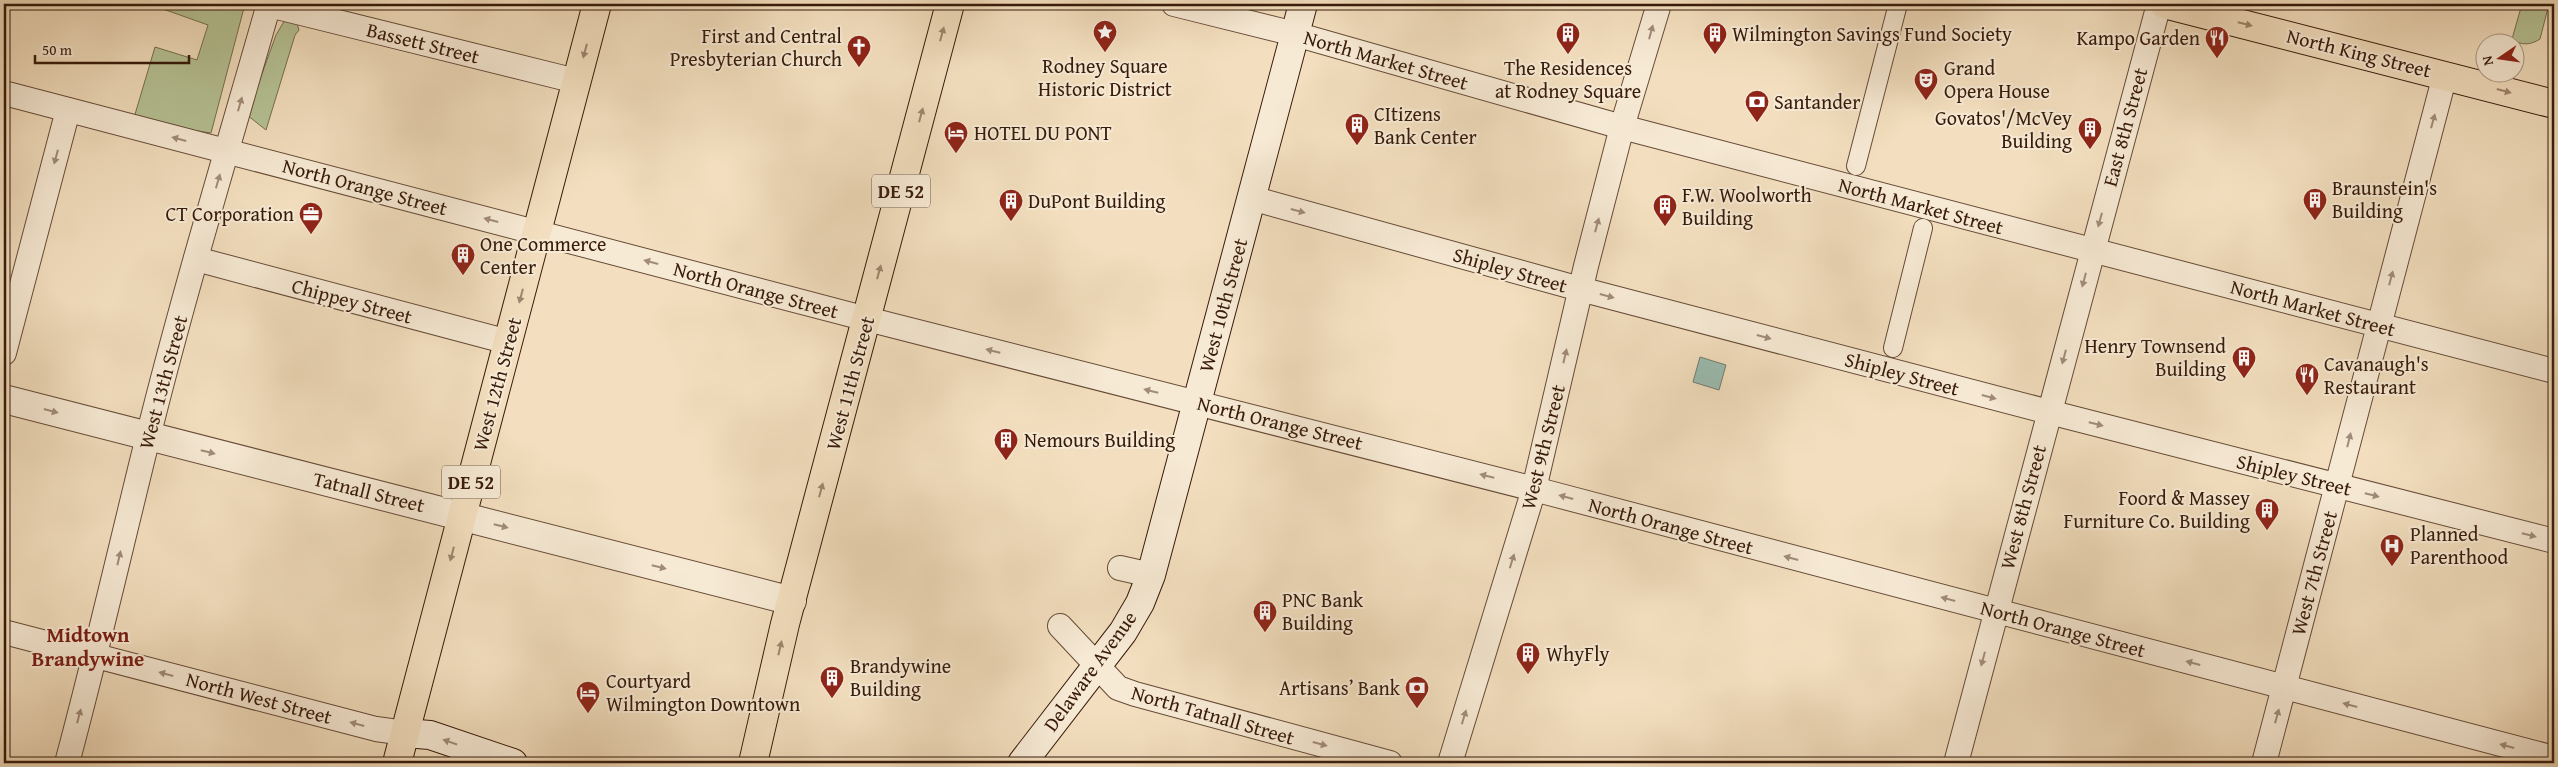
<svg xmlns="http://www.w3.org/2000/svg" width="2558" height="767" viewBox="0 0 2558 767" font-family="'Gentium Book Plus',serif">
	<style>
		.green { fill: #b6c396; stroke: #766e50 }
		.water { fill: #9bbdb2; stroke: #737c6f }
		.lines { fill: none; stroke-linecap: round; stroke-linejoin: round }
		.pedestrian-casing { stroke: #664b37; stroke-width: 20 }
		.minor-casing { stroke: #664b37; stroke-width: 26 }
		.tertiary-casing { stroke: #664b37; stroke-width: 30 }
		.secondary-casing { stroke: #371a0a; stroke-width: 30 }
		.primary-casing { stroke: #371a0a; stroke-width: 30 }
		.pedestrian { stroke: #f7ead5; stroke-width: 18 }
		.minor { stroke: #f7ead5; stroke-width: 24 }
		.tertiary { stroke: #f7ead5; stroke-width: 28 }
		.secondary { stroke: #f7ead5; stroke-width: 28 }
		.primary { stroke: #f3dfbf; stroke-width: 28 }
		.oneway { fill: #9e866e }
		.oneway2 { fill: #a18c7a }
		.labels { text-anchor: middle; stroke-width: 4; stroke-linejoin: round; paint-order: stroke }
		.shield { fill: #f7ead5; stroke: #715847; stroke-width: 1 }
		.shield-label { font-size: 19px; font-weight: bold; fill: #371a0a }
		.poi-label { font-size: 20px; fill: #371a0a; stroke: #f7ead5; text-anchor: start }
		.street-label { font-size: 20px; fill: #371a0a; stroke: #f7ead5 }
		.neighbourhood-label { font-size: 21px; font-weight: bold; fill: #7a1f14; stroke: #f7ead5 }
	</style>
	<rect width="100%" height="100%" fill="#f3dfbf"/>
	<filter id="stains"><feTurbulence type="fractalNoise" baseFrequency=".004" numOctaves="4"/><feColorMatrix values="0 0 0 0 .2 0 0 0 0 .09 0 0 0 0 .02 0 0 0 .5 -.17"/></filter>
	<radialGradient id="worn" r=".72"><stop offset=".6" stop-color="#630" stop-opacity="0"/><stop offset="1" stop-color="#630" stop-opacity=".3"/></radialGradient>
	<g class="green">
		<polygon points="164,4 245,4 211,133 133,121 155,47 197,60 208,25 163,9"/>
		<path d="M2522,4H2549L2540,39C2531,45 2521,46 2512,39Z"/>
		<polygon points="286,18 295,18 299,30 295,35 266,130 247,115 276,35"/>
	</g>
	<polygon class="water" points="1700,357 1726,365 1719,390 1693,382"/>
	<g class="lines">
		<defs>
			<g id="pedestrian">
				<polyline points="1856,166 1898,4"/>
				<polyline points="1893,348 1923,228"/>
			</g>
			<g id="minor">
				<polyline points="1174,4 1295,34 1622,127 2554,371"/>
				<polyline points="269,5 576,81"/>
				<polyline points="4,93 867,319 1534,489 2554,758"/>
				<polyline points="1251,198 1580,289 2049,412 2554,541"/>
				<polyline points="196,259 508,342"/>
				<polyline points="4,353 68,110"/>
				<polyline points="1120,568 1151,575"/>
				<polyline points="1060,626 1118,688 1135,694 1390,763"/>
				<polyline points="4,632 376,729 405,733"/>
				<path d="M67,763C96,655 121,546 148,437C184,292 228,148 269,4"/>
				<polyline points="1450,763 1534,489 1586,266 1622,127 1659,4"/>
				<polyline points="1956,763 2159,4"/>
				<polyline points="2264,763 2445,75"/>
			</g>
			<polyline id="tertiary" points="4,399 792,601"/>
			<g id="secondary">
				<polyline points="405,733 430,735 513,763"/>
				<polyline points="1022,763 1123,632 1140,603 1151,575 1303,4"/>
			</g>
			<g id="primary">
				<polyline points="2164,4 2554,104"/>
				<polyline points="397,763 597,4"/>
				<polyline points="753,763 785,624 950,4"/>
			</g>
		</defs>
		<use href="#pedestrian" class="pedestrian-casing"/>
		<use href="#minor" class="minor-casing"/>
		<use href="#tertiary" class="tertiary-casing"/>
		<use href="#secondary" class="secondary-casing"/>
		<use href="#primary" class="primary-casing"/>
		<use href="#pedestrian" class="pedestrian"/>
		<use href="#minor" class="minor"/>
		<use href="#tertiary" class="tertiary"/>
		<use href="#secondary" class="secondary"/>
		<use href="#primary" class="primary"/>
	</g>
	<defs><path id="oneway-solid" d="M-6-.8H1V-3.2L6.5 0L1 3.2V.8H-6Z" transform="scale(1.25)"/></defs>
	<g class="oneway">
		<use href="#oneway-solid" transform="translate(2245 24) rotate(14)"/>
		<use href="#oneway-solid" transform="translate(942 34) rotate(-75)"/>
		<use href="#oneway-solid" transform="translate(585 51) rotate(105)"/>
		<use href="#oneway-solid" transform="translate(2504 91) rotate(15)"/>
		<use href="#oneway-solid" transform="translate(921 115) rotate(-75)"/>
		<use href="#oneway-solid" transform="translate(879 272) rotate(-75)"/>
		<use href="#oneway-solid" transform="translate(521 296) rotate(105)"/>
		<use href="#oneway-solid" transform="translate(821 490) rotate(-75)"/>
		<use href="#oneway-solid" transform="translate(452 554) rotate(105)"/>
		<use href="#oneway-solid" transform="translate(780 648) rotate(-77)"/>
	</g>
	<g class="oneway2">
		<use href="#oneway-solid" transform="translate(1651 32) rotate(-75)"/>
		<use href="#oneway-solid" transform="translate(240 104) rotate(-74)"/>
		<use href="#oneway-solid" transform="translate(2433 121) rotate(-75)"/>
		<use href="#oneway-solid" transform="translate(179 139) rotate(-165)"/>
		<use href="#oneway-solid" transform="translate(56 157) rotate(105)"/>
		<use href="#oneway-solid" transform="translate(218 181) rotate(-74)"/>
		<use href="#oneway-solid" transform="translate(1298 211) rotate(15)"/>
		<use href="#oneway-solid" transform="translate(491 220) rotate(-165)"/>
		<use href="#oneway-solid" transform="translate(2100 220) rotate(105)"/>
		<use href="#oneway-solid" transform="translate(1597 225) rotate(-75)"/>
		<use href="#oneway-solid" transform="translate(651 262) rotate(-165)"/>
		<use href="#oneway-solid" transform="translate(2391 278) rotate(-75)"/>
		<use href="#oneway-solid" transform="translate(2084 280) rotate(105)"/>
		<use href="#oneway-solid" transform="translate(1607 296) rotate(15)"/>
		<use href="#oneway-solid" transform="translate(1764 337) rotate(15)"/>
		<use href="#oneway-solid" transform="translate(993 351) rotate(-166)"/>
		<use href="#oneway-solid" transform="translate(1565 356) rotate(-77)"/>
		<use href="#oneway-solid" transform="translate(2064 357) rotate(105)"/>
		<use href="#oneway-solid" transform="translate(1151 391) rotate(-166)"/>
		<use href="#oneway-solid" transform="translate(1989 397) rotate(15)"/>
		<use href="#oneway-solid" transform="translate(51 411) rotate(15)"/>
		<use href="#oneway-solid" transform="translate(2096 424) rotate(14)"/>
		<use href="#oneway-solid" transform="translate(2349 440) rotate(-76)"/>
		<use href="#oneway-solid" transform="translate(208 452) rotate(14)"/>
		<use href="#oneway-solid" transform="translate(1487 476) rotate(-166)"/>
		<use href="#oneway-solid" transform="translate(2372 495) rotate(14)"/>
		<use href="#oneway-solid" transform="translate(1566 497) rotate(-165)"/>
		<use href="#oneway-solid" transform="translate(501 526) rotate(14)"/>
		<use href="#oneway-solid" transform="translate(2529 535) rotate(14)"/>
		<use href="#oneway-solid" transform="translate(119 558) rotate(-77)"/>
		<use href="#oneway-solid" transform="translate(1791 558) rotate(-165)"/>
		<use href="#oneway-solid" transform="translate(1512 561) rotate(-73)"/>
		<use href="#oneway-solid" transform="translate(659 567) rotate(14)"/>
		<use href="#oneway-solid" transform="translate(1948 599) rotate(-165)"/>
		<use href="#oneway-solid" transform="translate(1983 659) rotate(105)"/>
		<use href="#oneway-solid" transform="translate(2193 663) rotate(-165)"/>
		<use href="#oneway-solid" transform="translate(166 674) rotate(-165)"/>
		<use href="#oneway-solid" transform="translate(2350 705) rotate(-165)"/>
		<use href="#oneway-solid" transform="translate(79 716) rotate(-75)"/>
		<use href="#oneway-solid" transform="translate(2277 716) rotate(-75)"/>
		<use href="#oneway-solid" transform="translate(1464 717) rotate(-73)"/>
		<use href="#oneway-solid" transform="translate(357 724) rotate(-165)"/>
		<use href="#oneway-solid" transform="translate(450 742) rotate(-161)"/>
		<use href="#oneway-solid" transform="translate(1320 744) rotate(15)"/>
		<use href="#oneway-solid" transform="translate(2507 746) rotate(-165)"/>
	</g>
	<defs>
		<symbol id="sight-pin" viewBox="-11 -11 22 30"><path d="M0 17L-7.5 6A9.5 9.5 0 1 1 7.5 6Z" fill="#8f2418" stroke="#f7ead5"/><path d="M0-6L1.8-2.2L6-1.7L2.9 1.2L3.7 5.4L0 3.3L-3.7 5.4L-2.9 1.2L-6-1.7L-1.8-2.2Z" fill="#fff"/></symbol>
		<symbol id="building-pin" viewBox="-11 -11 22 30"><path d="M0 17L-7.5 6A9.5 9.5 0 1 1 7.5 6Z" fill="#8f2418" stroke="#f7ead5"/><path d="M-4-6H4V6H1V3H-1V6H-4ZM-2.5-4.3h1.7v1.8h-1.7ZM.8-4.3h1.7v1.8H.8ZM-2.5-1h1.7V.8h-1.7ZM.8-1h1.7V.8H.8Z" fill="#fff"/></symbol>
		<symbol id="restaurant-pin" viewBox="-11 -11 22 30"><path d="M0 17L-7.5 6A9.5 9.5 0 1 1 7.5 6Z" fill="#8f2418" stroke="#f7ead5"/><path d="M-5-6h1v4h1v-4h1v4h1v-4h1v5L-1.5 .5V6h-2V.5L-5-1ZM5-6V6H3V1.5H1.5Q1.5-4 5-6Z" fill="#fff"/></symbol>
		<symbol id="church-pin" viewBox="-11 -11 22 30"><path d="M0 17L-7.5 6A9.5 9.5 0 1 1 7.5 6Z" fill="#8f2418" stroke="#f7ead5"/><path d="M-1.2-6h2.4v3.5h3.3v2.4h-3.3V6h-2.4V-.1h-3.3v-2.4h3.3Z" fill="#fff"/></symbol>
		<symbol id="theatre-pin" viewBox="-11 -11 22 30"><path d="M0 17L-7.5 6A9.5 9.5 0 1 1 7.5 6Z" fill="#8f2418" stroke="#f7ead5"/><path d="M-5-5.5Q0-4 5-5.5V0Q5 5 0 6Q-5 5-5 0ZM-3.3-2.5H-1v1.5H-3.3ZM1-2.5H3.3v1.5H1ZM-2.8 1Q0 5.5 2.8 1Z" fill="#fff"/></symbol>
		<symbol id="bank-pin" viewBox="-11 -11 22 30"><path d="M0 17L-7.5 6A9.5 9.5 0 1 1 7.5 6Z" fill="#8f2418" stroke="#f7ead5"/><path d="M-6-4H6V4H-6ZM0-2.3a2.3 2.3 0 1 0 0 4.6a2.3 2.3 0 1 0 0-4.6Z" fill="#fff"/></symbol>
		<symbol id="hotel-pin" viewBox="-11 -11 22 30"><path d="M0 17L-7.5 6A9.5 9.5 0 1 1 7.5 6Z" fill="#8f2418" stroke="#f7ead5"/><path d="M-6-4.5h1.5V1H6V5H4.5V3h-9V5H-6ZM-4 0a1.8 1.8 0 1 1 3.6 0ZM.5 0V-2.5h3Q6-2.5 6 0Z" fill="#fff"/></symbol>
		<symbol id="office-pin" viewBox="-11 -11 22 30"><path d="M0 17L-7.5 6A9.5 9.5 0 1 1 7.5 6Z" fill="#8f2418" stroke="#f7ead5"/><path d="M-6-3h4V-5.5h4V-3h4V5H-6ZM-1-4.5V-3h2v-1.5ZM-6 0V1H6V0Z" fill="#fff"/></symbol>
		<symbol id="hospital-pin" viewBox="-11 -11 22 30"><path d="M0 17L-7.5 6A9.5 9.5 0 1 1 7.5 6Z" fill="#8f2418" stroke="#f7ead5"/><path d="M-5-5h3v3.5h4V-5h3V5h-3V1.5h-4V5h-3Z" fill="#fff"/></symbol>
	</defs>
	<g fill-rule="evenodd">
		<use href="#sight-pin" x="1091" y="18" width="28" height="38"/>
		<use href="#building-pin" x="1554" y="20" width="28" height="38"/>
		<use href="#building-pin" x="1701" y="20" width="28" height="38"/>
		<use href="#restaurant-pin" x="2203" y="24" width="28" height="38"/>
		<use href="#church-pin" x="845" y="33" width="28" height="38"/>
		<use href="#theatre-pin" x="1912" y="66" width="28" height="38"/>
		<use href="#bank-pin" x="1743" y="88" width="28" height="38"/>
		<use href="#building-pin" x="1343" y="111" width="28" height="38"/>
		<use href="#building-pin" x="2076" y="115" width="28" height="38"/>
		<use href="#hotel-pin" x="942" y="119" width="28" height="38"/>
		<use href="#building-pin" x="2301" y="186" width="28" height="38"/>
		<use href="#building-pin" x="997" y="187" width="28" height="38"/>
		<use href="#building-pin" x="1651" y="192" width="28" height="38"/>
		<use href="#office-pin" x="297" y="200" width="28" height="38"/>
		<use href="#building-pin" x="449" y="241" width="28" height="38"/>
		<use href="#building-pin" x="2230" y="344" width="28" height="38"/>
		<use href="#restaurant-pin" x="2293" y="361" width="28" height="38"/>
		<use href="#building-pin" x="992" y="426" width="28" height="38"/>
		<use href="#building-pin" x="2253" y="496" width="28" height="38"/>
		<use href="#hospital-pin" x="2378" y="532" width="28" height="38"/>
		<use href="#building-pin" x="1251" y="598" width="28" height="38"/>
		<use href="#building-pin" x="1514" y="640" width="28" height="38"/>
		<use href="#building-pin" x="818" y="664" width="28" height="38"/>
		<use href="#bank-pin" x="1403" y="674" width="28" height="38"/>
		<use href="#hotel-pin" x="574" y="679" width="28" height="38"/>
	</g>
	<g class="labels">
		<g class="shield">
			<rect x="872" y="174.5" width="58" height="33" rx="4"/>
			<rect x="442" y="465.5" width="58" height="33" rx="4"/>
		</g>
		<g class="shield-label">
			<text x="901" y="198">DE 52</text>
			<text x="471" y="489">DE 52</text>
		</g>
		<g class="poi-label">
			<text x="1732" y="41">Wilmington Savings Fund Society</text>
			<text x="842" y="43" text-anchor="end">First and Central<tspan x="842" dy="23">Presbyterian Church</tspan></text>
			<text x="2200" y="45" text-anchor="end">Kampo Garden</text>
			<text x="1105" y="73" text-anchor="middle">Rodney Square<tspan x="1105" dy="23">Historic District</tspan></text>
			<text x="1568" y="75" text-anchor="middle">The Residences<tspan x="1568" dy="23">at Rodney Square</tspan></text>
			<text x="1944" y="75">Grand<tspan x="1944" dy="23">Opera House</tspan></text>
			<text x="1774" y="109">Santander</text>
			<text x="1374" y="121">CItizens<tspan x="1374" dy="23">Bank Center</tspan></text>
			<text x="2072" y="125" text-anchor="end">Govatos'/McVey<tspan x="2072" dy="23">Building</tspan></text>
			<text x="974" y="140">HOTEL DU PONT</text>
			<text x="2332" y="195">Braunstein's<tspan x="2332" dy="23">Building</tspan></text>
			<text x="1682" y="202">F.W. Woolworth<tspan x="1682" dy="23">Building</tspan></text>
			<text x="1028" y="208">DuPont Building</text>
			<text x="294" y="221" text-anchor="end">CT Corporation</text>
			<text x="480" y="251">One Commerce<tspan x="480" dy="23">Center</tspan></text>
			<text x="2226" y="353" text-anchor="end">Henry Townsend<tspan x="2226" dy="23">Building</tspan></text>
			<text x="2324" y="371">Cavanaugh's<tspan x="2324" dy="23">Restaurant</tspan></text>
			<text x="1024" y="447">Nemours Building</text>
			<text x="2250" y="505" text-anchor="end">Foord &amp; Massey<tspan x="2250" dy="23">Furniture Co. Building</tspan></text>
			<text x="2410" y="541">Planned<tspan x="2410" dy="23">Parenthood</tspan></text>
			<text x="1282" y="607">PNC Bank<tspan x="1282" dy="23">Building</tspan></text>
			<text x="1546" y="661">WhyFly</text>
			<text x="850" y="673">Brandywine<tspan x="850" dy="23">Building</tspan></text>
			<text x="606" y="688">Courtyard<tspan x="606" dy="23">Wilmington Downtown</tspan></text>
			<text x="1400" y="695" text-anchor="end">Artisans’ Bank</text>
		</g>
		<g class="street-label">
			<text transform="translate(423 43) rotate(14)" y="7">Bassett Street</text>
			<text transform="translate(2359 53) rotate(14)" y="7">North King Street</text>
			<text transform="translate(1386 60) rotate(16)" y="7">North Market Street</text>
			<text transform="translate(2125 127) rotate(-75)" y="7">East 8th Street</text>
			<text transform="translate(365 187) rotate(15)" y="7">North Orange Street</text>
			<text transform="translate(1921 206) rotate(15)" y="7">North Market Street</text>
			<text transform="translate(1510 270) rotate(16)" y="7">Shipley Street</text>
			<text transform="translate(756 290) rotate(15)" y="7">North Orange Street</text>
			<text transform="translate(352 301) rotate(15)" y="7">Chippey Street</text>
			<text transform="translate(1223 305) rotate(-75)" y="7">West 10th Street</text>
			<text transform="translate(2313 308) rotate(15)" y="7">North Market Street</text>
			<text transform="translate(1902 374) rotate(15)" y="7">Shipley Street</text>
			<text transform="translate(163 382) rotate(-75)" y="7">West 13th Street</text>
			<text transform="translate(850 383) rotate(-75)" y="7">West 11th Street</text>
			<text transform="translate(497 384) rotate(-75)" y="7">West 12th Street</text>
			<text transform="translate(1280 423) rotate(14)" y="7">North Orange Street</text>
			<text transform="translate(1543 447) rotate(-76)" y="7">West 9th Street</text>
			<text transform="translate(2294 475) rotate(14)" y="7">Shipley Street</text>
			<text transform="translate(369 492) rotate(14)" y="7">Tatnall Street</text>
			<text transform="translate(2023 507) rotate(-75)" y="7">West 8th Street</text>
			<text transform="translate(1671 526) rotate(15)" y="7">North Orange Street</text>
			<text transform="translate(2314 573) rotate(-75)" y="7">West 7th Street</text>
			<text transform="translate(2063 629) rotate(15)" y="7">North Orange Street</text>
			<text transform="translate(1090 671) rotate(-54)" y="7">Delaware Avenue</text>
			<text transform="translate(259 698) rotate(15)" y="7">North West Street</text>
			<text transform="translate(1213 715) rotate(16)" y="7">North Tatnall Street</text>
		</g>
		<g class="neighbourhood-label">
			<text x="88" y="642">Midtown<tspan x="88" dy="24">Brandywine</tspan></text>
		</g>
	</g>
	<rect width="2558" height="767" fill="none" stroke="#f3dfbf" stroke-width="20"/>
	<rect x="5" y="5" width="2548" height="757" fill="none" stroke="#371a0a" stroke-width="2.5"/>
	<rect x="10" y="10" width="2538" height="747" fill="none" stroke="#371a0a"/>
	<g transform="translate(2500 58) rotate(257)"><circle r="24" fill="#f7ead5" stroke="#aa9784"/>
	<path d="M0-4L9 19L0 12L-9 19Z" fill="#8f2418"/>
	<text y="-8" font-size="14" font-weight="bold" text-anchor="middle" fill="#371a0a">N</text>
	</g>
	<path d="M35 55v8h154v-8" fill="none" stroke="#371a0a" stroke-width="2.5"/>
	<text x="42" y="55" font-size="15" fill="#371a0a" stroke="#f7ead5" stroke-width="4" paint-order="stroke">50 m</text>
	<rect width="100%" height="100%" filter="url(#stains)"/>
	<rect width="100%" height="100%" fill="url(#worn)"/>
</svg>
